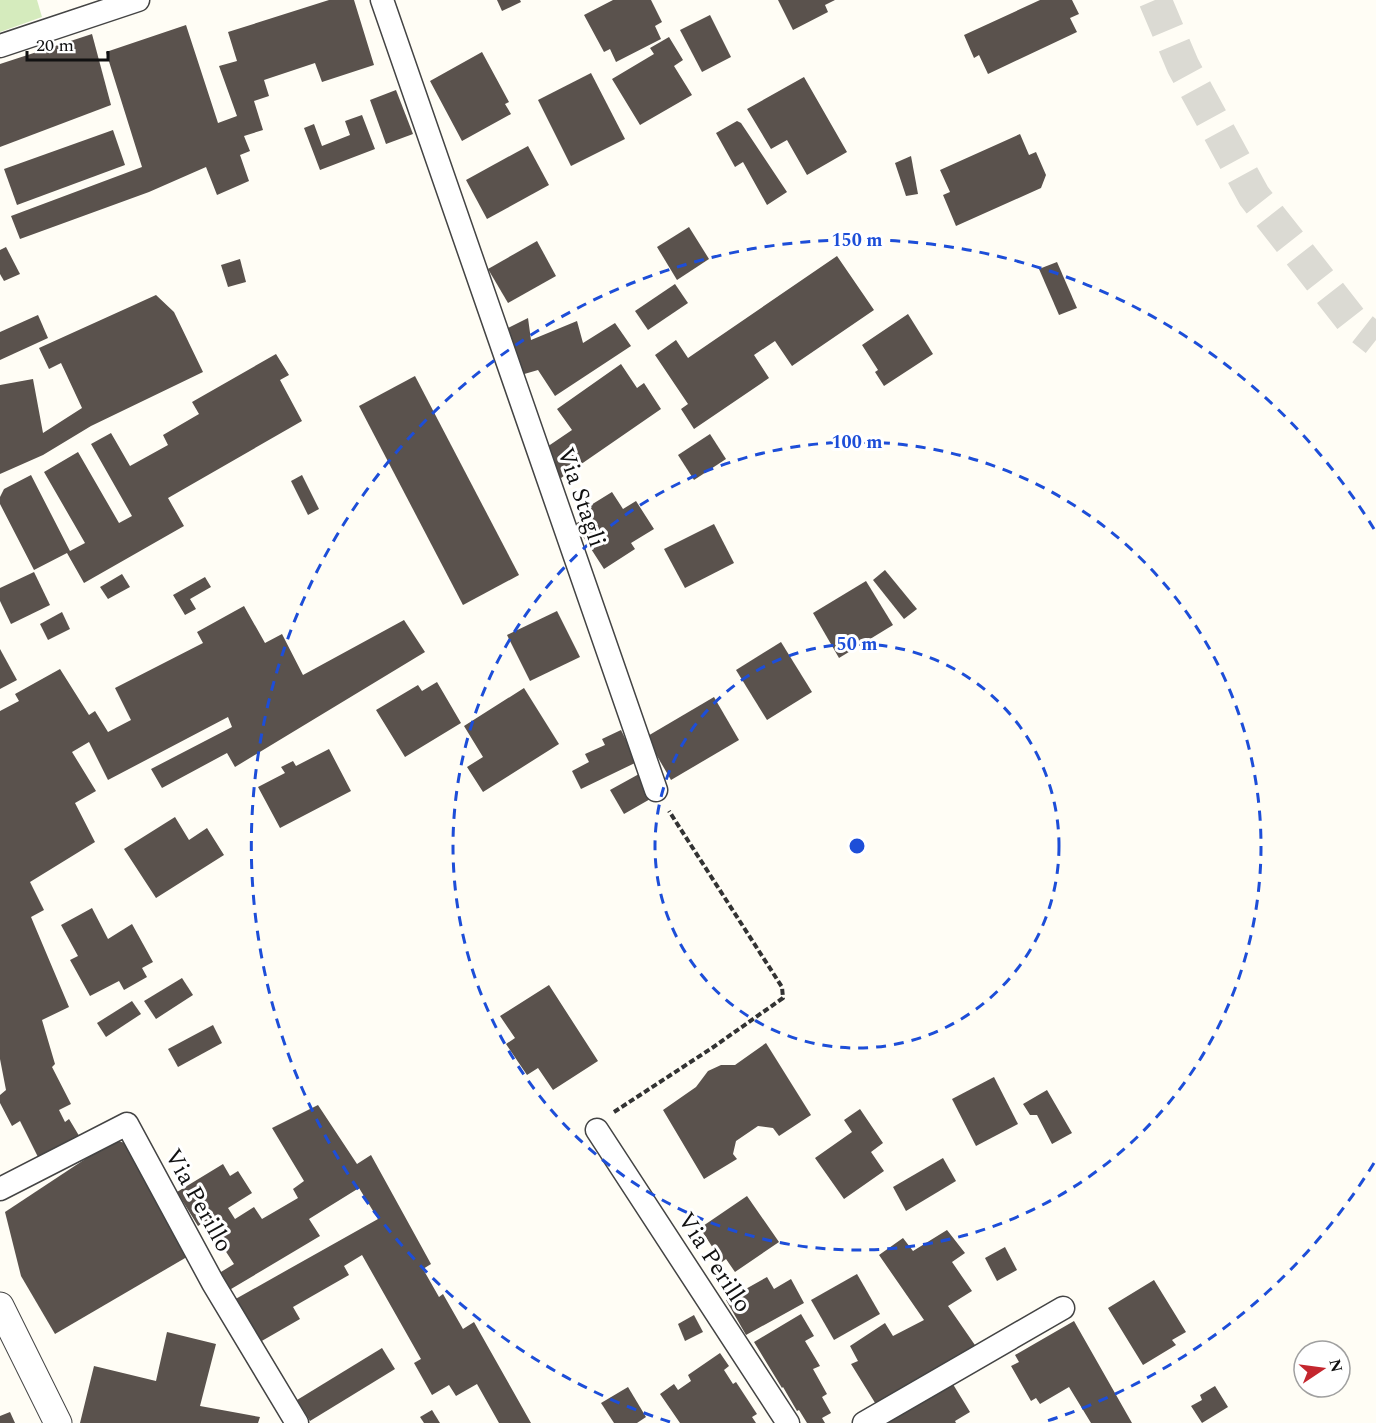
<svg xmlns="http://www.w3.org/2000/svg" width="1376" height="1423" viewBox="0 0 1376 1423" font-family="Spectral,serif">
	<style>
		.green { fill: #d5ebbd }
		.building { fill: #5a524d }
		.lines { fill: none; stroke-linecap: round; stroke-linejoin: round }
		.trunk-tunnel { stroke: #dbdad3; stroke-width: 33; stroke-dasharray: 33 16; stroke-linecap: butt }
		.minor-casing { stroke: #444; stroke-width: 25 }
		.tertiary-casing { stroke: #444; stroke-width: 29 }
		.path { stroke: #333; stroke-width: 4; stroke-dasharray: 6 3; stroke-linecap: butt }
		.minor { stroke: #fff; stroke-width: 22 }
		.tertiary { stroke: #fff; stroke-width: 27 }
		.ring { fill: none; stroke: #1d4ed8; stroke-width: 3; stroke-dasharray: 10 8 }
		.labels { text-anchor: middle; stroke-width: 6; stroke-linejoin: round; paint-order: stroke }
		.street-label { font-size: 24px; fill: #111; stroke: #fff }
		.centre { fill: #1d4ed8; stroke: #fff; stroke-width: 3 }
		.ring-label { font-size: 18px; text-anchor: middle; font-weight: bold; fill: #1d4ed8; stroke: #fff; stroke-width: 6; stroke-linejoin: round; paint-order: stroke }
	</style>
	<rect width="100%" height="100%" fill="#fffdf5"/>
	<polygon class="green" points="0,0 37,0 42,17 0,32"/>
	<g class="building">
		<polygon points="329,0 354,0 374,65 322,82 315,63 264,80 269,96 254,101 263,130 244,136 250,151 240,155 249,181 217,195 206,167 149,192 20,239 11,216 142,167 106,52 186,25 218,123 237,116 219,66 237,61 228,32"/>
		<polygon points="497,0 520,0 521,2 502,11"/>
		<polygon points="613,0 651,0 662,22 655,26 661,39 616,62 610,49 604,52 584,15"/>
		<polygon points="778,0 835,0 825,5 828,12 793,30"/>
		<polygon points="1040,0 1072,0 1079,14 1070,18 1077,32 988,74 979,55 974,58 964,35"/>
		<polygon points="710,15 731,57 702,72 680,30"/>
		<polygon points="92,34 111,105 0,147 0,64"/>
		<polygon points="669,37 683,60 674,66 692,95 640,125 612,79 654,54 650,48"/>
		<polygon points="482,52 509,102 505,104 511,114 462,141 430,81"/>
		<polygon points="591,73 625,139 571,166 538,100"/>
		<polygon points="804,77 847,152 807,175 787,140 771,149 747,109"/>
		<polygon points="396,90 413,134 386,144 370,100"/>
		<polygon points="362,115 375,149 320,170 304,128 314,124 322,146 350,135 345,121"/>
		<polygon points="737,121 741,123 787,192 767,205 743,162 735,167 716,133"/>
		<polygon points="113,130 125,165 17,205 4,169"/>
		<polygon points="1020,134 1029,155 1036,152 1046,175 1041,188 956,226 943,195 950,192 940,170"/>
		<polygon points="528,146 549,185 487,219 466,180"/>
		<polygon points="911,156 918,194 906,196 895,163"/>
		<polygon points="689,227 709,259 677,280 657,247"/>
		<polygon points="537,241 556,276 508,303 488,269"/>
		<polygon points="6,247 20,274 4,281 0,274 0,250"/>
		<polygon points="837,256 874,310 792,366 775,341 754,355 769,378 694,429 681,409 688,404 655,355 676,340 688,358"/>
		<polygon points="240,259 246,282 228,287 221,265"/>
		<polygon points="1057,262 1077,308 1059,315 1039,269"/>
		<polygon points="675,284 688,303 648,330 635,311"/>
		<polygon points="156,295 174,312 203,372 91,426 43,455 0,474 0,385 33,379 43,433 82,408 61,363 49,369 39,348"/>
		<polygon points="908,314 933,354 884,386 875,372 878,370 862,345"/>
		<polygon points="38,315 48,338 0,360 0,332"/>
		<polygon points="528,318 531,340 577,321 583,343 615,323 631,346 555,396 538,370 514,377 502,331"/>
		<polygon points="276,354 289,375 280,380 302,421 168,498 184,526 84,583 67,553 34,570 0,504 0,497 4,489 31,475 70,551 85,543 44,472 78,452 119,523 132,516 91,444 111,433 130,466 168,445 163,435 199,414 192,402"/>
		<polygon points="621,364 637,388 644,383 661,409 561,478 541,451 572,430 557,409"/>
		<polygon points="415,376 519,575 463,605 359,406"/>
		<polygon points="710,434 726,459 694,480 678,455"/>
		<polygon points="302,475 319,509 308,515 291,481"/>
		<polygon points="612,492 623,509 636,501 654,529 631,543 635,549 604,569 575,524 582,520 578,513"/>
		<polygon points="714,524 734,563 685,588 664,549"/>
		<polygon points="885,570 917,609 904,619 873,580"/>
		<polygon points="34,572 50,605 11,624 0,601 0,588"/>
		<polygon points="122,574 130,587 108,599 100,587"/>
		<polygon points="205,577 211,587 190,599 196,609 185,615 173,595"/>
		<polygon points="866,581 893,625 839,658 813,613"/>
		<polygon points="244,606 265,643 282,634 303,675 404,620 425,652 235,767 227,753 162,788 151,769 232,727 228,717 108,780 89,742 72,752 96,791 75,803 95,842 30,882 44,910 31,917 69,1007 42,1020 55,1064 52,1067 71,1104 59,1110 65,1122 69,1119 81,1139 41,1163 20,1121 12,1126 0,1103 0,1095 6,1090 0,1059 0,711 19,701 15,694 60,669 89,715 95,711 108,732 131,720 115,688 203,643 197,632"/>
		<polygon points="557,611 580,657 530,681 507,635"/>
		<polygon points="62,612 70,629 48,640 40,624"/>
		<polygon points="781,642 812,692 767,720 736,670"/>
		<polygon points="0,649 17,680 0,689"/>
		<polygon points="437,682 461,723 405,757 376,710 418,685 422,691"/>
		<polygon points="524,688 559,744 483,792 467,767 483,757 464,726"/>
		<polygon points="714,697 739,740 671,780 646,737"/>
		<polygon points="621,730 637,762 581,789 572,771 589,762 585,754 605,745 602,739"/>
		<polygon points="329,749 351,791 280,828 258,787 285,773 281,767 293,761 296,766"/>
		<polygon points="639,774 652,798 624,814 610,790"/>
		<polygon points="175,817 189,840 207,828 224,855 156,898 124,849"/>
		<polygon points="92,908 108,939 132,924 153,962 142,968 147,977 124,990 119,981 90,996 70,960 78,956 61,925"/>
		<polygon points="182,978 193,995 156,1019 144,1001"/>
		<polygon points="549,985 598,1061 553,1090 538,1068 527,1075 506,1044 515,1038 500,1016"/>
		<polygon points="132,1001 141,1014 106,1037 97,1023"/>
		<polygon points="213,1025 222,1043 178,1067 168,1049"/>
		<polygon points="766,1043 811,1115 779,1136 773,1128 758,1126 736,1141 733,1154 737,1159 704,1179 663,1110 696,1087 708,1071 721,1065 735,1065"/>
		<polygon points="994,1077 1018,1124 976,1146 952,1099"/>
		<polygon points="1047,1090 1072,1133 1052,1144 1037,1115 1030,1115 1023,1104"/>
		<polygon points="318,1105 357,1164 371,1155 431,1264 423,1269 439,1297 443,1294 463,1329 474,1322 531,1423 499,1423 477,1384 456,1396 449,1385 432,1395 414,1363 421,1359 362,1255 344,1266 349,1275 293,1307 300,1319 260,1342 232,1301 378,1219 359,1188 309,1219 320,1236 226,1292 216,1275 234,1264 206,1221 198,1226 177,1192 223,1164 230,1176 238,1171 252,1193 228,1208 235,1219 254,1207 262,1219 298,1198 293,1189 304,1181 272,1128"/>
		<polygon points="860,1109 883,1143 871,1152 884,1171 844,1199 815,1158 852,1132 844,1120"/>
		<polygon points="114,1140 129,1144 192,1254 55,1334 21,1276 5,1212"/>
		<polygon points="943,1158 956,1181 906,1211 893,1187"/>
		<polygon points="747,1196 779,1242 735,1272 726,1259 722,1262 700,1228"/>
		<polygon points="947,1230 965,1253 952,1262 972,1291 948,1306 977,1348 877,1406 851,1364 858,1361 850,1346 885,1323 893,1336 924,1320 879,1255 903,1238 913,1251"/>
		<polygon points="1005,1247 1017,1270 997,1281 985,1258"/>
		<polygon points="857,1274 880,1314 834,1340 811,1300"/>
		<polygon points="767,1277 774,1289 791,1279 804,1303 746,1335 726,1300"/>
		<polygon points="1154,1280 1186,1332 1172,1340 1176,1345 1143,1365 1108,1308"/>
		<polygon points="801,1314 814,1336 805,1341 820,1366 813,1369 827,1394 822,1397 831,1413 822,1418 825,1423 807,1423 799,1410 797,1411 783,1387 782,1388 754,1342"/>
		<polygon points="694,1315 703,1332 685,1341 678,1324"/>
		<polygon points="1074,1321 1132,1423 1091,1423 1069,1387 1040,1404 1036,1398 1031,1401 1011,1366 1019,1362 1015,1355"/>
		<polygon points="167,1332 216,1344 200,1406 260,1417 258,1423 80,1423 94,1366 156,1381"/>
		<polygon points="382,1348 395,1369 310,1421 297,1400"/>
		<polygon points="720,1353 729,1366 724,1370 733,1384 736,1382 757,1414 752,1417 756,1423 680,1423 660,1394 674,1384 678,1390 691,1381 688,1375"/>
		<polygon points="951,1381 970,1412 955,1421 956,1423 886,1423"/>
		<polygon points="1215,1386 1228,1407 1202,1423 1191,1406 1202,1400 1200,1395"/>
		<polygon points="628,1387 646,1417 637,1423 614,1423 601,1403"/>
		<polygon points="432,1410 440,1423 424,1423 420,1417"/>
		<polygon points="10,1412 15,1423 0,1423 0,1416"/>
	</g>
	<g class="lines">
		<polyline class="trunk-tunnel" points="1155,0 1183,66 1254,196 1352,321 1376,340"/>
		<defs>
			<g id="minor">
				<polyline points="382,0 656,790"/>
				<polyline points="0,46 138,0"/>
				<polyline points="597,1130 788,1423"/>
				<polyline points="0,1189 127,1124 213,1283 297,1423"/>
				<polyline points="864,1423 1063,1308"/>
			</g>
			<polyline id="tertiary" points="0,1306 58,1423"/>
		</defs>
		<use href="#minor" class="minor-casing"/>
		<use href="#tertiary" class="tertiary-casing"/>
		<polyline class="path" points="614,1112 712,1048 783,998 782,987 669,811"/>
		<use href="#minor" class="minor"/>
		<use href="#tertiary" class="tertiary"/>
	</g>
	<g class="ring">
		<circle cx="857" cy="846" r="202"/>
		<circle cx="857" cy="846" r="404"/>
		<path d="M1374 1163A606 606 0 0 1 1044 1422M670 1422A606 606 0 1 1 1374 529"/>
	</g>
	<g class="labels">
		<g class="street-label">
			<text transform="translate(582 497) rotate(71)" y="8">Via Stagli</text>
			<text transform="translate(199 1200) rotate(61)" y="8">Via Perillo</text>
			<text transform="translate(715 1262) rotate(57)" y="8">Via Perillo</text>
		</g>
	</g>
	<circle cx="857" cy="846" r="9" class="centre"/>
	<g class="ring-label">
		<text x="857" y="246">150 m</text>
		<text x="857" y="448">100 m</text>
		<text x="857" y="650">50 m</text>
	</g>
	<g transform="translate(1322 1369) rotate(77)"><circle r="28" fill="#ffffff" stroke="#a0a0a0" stroke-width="1.5"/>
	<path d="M0-4.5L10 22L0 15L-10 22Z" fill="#c4262e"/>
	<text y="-9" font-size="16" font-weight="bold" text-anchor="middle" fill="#111111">N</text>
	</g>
	<path d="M27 51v9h81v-9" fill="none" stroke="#111111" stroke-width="3"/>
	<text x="36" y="51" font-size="18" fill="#111111" stroke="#ffffff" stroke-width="4.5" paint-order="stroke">20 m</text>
</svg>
